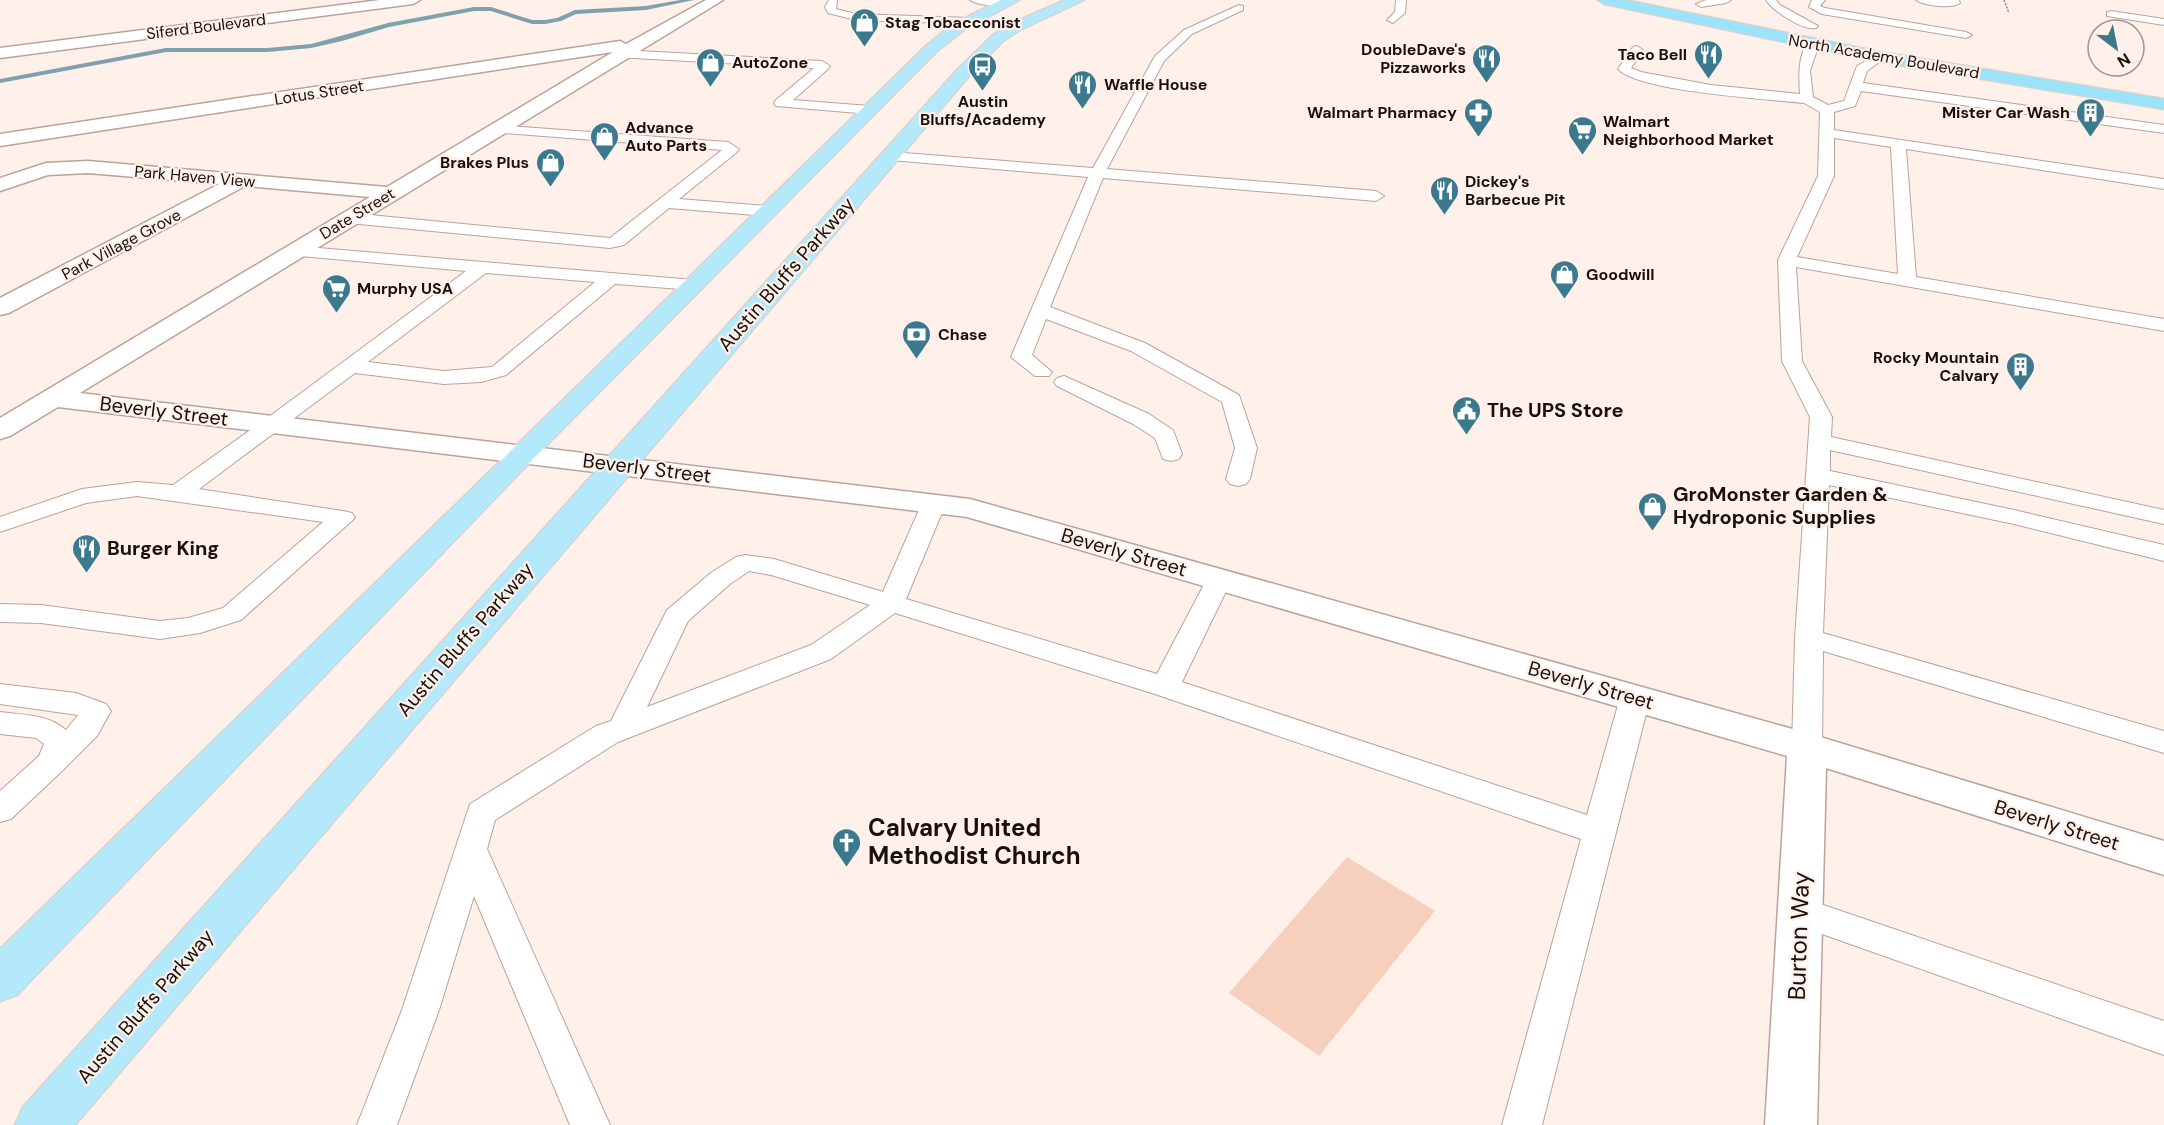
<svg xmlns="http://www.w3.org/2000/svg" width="2164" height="1125" viewBox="0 0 2164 1125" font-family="'DM Sans',sans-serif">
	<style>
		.green { fill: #f6d0bd }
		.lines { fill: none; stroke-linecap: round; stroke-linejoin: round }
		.stream { fill: #7ea1ae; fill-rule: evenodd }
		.service-casing { stroke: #baa398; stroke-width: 2 }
		.minor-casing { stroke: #baa398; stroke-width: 3 }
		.primary-casing { stroke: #d5d4d3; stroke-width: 3 }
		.trunk-casing { stroke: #d5d4d3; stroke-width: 3 }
		.path { stroke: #968b85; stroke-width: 1.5; stroke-dasharray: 2 1.5; stroke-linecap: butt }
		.service { fill: #fff; fill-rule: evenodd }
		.minor { fill: #fff; fill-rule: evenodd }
		.primary { fill: #b4e9fc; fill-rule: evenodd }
		.trunk { fill: #9be2fb; fill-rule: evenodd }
		.labels { text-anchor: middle; stroke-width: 4.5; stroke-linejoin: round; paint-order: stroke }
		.far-poi-label { font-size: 16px; font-weight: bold; fill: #18100c; stroke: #fff0e9; text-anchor: start }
		.far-street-label { font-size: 16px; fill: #18100c; stroke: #fff0e9 }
		.street-label { font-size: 20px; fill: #18100c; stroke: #fff0e9 }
		.poi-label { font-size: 20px; font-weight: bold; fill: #18100c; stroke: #fff0e9; text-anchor: start }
		.near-poi-label { font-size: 24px; font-weight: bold; fill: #18100c; stroke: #fff0e9; text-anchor: start }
		.near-street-label { font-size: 24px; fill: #18100c; stroke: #fff0e9 }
	</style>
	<rect width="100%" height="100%" fill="#fff0e9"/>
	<polygon class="green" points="1347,857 1435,911 1319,1056 1229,993"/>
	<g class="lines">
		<polygon class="stream" points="680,0 694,0 646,10 576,14 561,21 545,24 532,24 491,11 474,11 389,27 342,41 311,48 267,52 166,52 0,83 0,79 166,48 267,48 311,44 388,23 474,7 491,7 532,20 545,20 557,18 575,10 646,6"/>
		<defs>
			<g id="service">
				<polygon points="829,0 837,0 836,9 856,14 970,18 976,21 970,24 856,20 828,13 825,7"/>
				<path d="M970,0H1012L1013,2C1005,8 978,6 970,0Z"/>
				<polygon points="1396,0 1406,0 1405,13 1393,23 1387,20 1395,12"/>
				<polygon points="1706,0 1731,0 1726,3 1701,7 1696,4"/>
				<path d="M1766,0H1776L1780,5L1818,26L1816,28C1803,31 1773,11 1766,0Z"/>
				<polygon points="1812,0 1825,0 1820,6 1825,8 1966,32 1972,35 1966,38 1822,14 1809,7"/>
				<path d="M1916,0H1959L1960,3C1952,9 1924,6 1916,0Z"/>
				<polygon points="1239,5 1243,6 1243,10 1192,34 1164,61 1107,169 1376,191 1384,196 1376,201 1103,178 1050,307 1145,343 1239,395 1257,448 1250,479 1246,484 1238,486 1230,484 1226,479 1235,448 1222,402 1131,351 1046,319 1032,355 1052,372 1049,376 1035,376 1011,357 1088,177 891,160 884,156 891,152 1093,168 1155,56 1184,30"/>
				<polygon points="2111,11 2164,19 2164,25 2107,16 2107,12"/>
				<path d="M1813,40L1819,44L1810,71L1813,97L1828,105L1844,101L1857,66L1880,53L1886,57L1867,71L1863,83L2164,125V133L1861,91L1855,106L1834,112V130L2164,179V189L1906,149L1916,277L2164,319V331L1796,267L1802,361L1832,417L1831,437L2164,510V524L1830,450V471L2014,510L2164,545V561L2014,524L1829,485L1823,633L2164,731V753L1823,651L1822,747L1818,755L1807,758L1796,755L1792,747L1795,638L1810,417L1782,361L1778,260L1818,176L1820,112L1804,103C1768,99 1640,92 1618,69L1633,47L1637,46L1643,50L1631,68L1641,72L1711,85L1800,94C1799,81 1797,46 1813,40ZM1834,138L1891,147L1898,274L1797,257L1834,176Z"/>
				<polygon points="620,50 822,61 830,66 828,69 793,100 870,106 877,110 870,114 776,106 774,103 776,100 814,68 616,57 614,54"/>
				<polygon points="496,125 728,142 739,149 737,152 679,199 768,206 776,211 768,216 669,208 624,245 610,248 349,223 341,218 349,213 610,238 722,150 491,132 489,129"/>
				<path d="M295,246L694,280L700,281L703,285L700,289L694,290L615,284L506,375L481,382L444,384L355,373L199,489L343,511L352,513L355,518L241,620L200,633L160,639L41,623L0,622V604L41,605L160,621L188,618L223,608L323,522L137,496L86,503L0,532V517L82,489L137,482L173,485L266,419L466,271L289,255L286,251L289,247ZM486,273L595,282L492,367L444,371L368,362Z"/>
				<polygon points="1064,376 1149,414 1173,430 1182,454 1179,459 1171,461 1163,459 1155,438 1133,424 1057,386 1054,382 1057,378"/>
				<path d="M934,496L942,498L946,503L906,599L1157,674L1210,573L1219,571L1228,573L1232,579L1182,682L1587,815L1620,698L1625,691L1635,688L1645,691L1650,698L1542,1125H1502L1581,839L1155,694L895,613L831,659L618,742L495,820L487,849L610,1125H570L474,896L439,1010L397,1125H357L402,1010L470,804L596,726L611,721L667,610L712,572L736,557L745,555L774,559L883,592L922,503L926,498ZM749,571L771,575L870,605L811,645L647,707L688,621L730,584Z"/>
				<path d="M0,684L76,693L106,704L111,711L97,736L63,770L11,819L0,822V791L39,756L44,744L36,738L0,734V712C24,715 47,714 66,730L78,715L0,704Z"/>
				<polygon points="1800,897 2164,1021 2164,1055 1788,922 1783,912 1788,902"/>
			</g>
			<g id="minor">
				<polygon points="380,0 420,0 413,4 0,58 0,48"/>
				<polygon points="706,0 723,0 80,393 970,499 1807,733 2164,841 2164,875 1826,768 1817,1125 1765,1125 1787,756 967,517 58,407 10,436 0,439 0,418 370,197 245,186 9,313 0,315 0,298 219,184 88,173 48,175 0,191 0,178 46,163 88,161 387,187 613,52 0,146 0,134 620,41 626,44"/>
			</g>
			<g id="primary">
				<polygon points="1001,0 1019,0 965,29 937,51 532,460 17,995 0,1001 0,949 927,45 955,23"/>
				<polygon points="1065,0 1084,0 1020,30 1003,41 969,76 75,1125 15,1125 23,1107 957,70 993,35 1010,24"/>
			</g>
			<polygon id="trunk" points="1598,0 1625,0 1880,52 2164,99 2164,109 1880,62 1605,4"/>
		</defs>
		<use href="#service" class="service-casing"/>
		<use href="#minor" class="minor-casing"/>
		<use href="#primary" class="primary-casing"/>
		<use href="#trunk" class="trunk-casing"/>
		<polyline class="path" points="2004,0 2009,13"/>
		<use href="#service" class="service"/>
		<use href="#minor" class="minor"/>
		<use href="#primary" class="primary"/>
		<use href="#trunk" class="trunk"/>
	</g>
	<defs>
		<symbol id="shop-pin" viewBox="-11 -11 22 30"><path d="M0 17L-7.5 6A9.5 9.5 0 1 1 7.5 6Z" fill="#3a798e" stroke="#fff0e9"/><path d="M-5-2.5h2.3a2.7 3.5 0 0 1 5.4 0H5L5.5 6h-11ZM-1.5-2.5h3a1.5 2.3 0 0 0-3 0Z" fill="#fff"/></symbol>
		<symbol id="restaurant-pin" viewBox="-11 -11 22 30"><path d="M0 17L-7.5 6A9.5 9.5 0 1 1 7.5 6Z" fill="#3a798e" stroke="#fff0e9"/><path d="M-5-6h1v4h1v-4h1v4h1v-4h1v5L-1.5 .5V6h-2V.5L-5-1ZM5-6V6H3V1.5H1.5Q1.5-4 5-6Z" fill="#fff"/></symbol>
		<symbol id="bus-pin" viewBox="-11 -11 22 30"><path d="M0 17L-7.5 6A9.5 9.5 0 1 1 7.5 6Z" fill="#3a798e" stroke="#fff0e9"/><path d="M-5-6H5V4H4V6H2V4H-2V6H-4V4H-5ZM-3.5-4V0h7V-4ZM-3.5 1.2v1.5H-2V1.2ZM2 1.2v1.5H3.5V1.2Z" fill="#fff"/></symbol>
		<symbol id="pharmacy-pin" viewBox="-11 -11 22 30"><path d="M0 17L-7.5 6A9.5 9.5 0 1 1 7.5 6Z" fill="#3a798e" stroke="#fff0e9"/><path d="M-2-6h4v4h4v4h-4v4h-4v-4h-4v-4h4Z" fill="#fff"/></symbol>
		<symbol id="building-pin" viewBox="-11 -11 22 30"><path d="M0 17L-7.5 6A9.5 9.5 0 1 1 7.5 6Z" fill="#3a798e" stroke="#fff0e9"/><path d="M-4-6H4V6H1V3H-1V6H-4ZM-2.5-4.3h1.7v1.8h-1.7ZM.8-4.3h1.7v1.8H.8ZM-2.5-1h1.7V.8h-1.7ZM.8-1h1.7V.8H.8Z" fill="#fff"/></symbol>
		<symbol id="supermarket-pin" viewBox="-11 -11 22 30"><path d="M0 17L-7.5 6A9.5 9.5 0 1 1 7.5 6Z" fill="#3a798e" stroke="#fff0e9"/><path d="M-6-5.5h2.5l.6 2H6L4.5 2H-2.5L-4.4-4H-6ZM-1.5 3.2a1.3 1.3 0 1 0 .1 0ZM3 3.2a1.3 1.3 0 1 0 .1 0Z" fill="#fff"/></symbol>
		<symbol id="bank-pin" viewBox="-11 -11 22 30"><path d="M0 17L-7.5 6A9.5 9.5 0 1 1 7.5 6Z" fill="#3a798e" stroke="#fff0e9"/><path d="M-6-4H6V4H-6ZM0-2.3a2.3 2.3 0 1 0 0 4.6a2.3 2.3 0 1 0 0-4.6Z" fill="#fff"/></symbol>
		<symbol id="civic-pin" viewBox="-11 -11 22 30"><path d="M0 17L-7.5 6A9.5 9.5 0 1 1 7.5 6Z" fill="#3a798e" stroke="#fff0e9"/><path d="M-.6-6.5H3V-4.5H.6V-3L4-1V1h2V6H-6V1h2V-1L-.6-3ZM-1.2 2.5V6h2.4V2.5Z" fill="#fff"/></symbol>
		<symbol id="church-pin" viewBox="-11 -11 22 30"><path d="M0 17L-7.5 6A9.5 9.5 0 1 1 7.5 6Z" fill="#3a798e" stroke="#fff0e9"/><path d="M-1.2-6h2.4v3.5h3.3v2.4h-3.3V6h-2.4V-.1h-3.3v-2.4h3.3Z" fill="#fff"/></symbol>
	</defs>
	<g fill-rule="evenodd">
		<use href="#shop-pin" x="848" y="6" width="33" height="45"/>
		<use href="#restaurant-pin" x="1692" y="38" width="33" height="45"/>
		<use href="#restaurant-pin" x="1470" y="42" width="33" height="45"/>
		<use href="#shop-pin" x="694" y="46" width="33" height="45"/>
		<use href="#bus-pin" x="966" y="50" width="33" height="45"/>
		<use href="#restaurant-pin" x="1066" y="68" width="33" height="45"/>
		<use href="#pharmacy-pin" x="1462" y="96" width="33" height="45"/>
		<use href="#building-pin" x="2074" y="96" width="33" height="45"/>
		<use href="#supermarket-pin" x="1566" y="114" width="33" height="45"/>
		<use href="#shop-pin" x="588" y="120" width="33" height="45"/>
		<use href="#shop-pin" x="534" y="146" width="33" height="45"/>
		<use href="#restaurant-pin" x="1428" y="174" width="33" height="45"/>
		<use href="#shop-pin" x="1548" y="258" width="33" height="45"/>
		<use href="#supermarket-pin" x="320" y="272" width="33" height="45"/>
		<use href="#bank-pin" x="900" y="318" width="33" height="45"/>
		<use href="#building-pin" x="2004" y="350" width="33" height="45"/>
		<use href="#civic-pin" x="1450" y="394" width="33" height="45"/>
		<use href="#shop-pin" x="1636" y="490" width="33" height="45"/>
		<use href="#restaurant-pin" x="70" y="532" width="33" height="45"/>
		<use href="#church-pin" x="830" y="826" width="33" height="45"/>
	</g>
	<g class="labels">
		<g class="far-poi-label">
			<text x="885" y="28">Stag Tobacconist</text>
			<text x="1466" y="55" text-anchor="end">DoubleDave's<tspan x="1466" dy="18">Pizzaworks</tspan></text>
			<text x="1687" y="60" text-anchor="end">Taco Bell</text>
			<text x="732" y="68">AutoZone</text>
			<text x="1104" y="90">Waffle House</text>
			<text x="983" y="107" text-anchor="middle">Austin<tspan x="983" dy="18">Bluffs/Academy</tspan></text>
			<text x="1457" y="118" text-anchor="end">Walmart Pharmacy</text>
			<text x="2070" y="118" text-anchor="end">Mister Car Wash</text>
			<text x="1603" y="127">Walmart<tspan x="1603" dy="18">Neighborhood Market</tspan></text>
			<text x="625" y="133">Advance<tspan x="625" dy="18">Auto Parts</tspan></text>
			<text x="529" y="168" text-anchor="end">Brakes Plus</text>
			<text x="1465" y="187">Dickey's<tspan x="1465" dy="18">Barbecue Pit</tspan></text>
			<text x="1586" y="280">Goodwill</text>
			<text x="357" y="294">Murphy USA</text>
			<text x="938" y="340">Chase</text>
			<text x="1999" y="363" text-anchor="end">Rocky Mountain<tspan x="1999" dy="18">Calvary</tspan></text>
		</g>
		<g class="far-street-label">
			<text transform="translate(206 26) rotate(-7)" y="6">Siferd Boulevard</text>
			<text transform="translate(1884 56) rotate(10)" y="6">North Academy Boulevard</text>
			<text transform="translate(319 92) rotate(-9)" y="6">Lotus Street</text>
			<text transform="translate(195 176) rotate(5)" y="6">Park Haven View</text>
			<text transform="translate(357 213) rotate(-31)" y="6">Date Street</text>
			<text transform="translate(121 244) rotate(-28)" y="6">Park Village Grove</text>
		</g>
		<g class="street-label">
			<text transform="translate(786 274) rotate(-49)" y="7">Austin Bluffs Parkway</text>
			<text transform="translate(164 411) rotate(7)" y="7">Beverly Street</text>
			<text transform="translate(647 468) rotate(7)" y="7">Beverly Street</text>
			<text transform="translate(1124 552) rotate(16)" y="7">Beverly Street</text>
			<text transform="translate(465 639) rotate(-49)" y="7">Austin Bluffs Parkway</text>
			<text transform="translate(1591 685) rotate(16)" y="7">Beverly Street</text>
			<text transform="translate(2057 825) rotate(17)" y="7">Beverly Street</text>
			<text transform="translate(145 1006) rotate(-49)" y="7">Austin Bluffs Parkway</text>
		</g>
		<g class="poi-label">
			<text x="1487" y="417">The UPS Store</text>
			<text x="1673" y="501">GroMonster Garden &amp;<tspan x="1673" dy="23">Hydroponic Supplies</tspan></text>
			<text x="107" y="555">Burger King</text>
		</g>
		<g class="near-poi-label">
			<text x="868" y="836">Calvary United<tspan x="868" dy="28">Methodist Church</tspan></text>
		</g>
		<g class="near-street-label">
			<text transform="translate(1799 936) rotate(-88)" y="8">Burton Way</text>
		</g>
	</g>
	<g transform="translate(2116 48) rotate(148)"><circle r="28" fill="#fff0e9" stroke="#a39691" stroke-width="1.5"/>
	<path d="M0-4.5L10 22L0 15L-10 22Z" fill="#3a798e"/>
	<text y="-9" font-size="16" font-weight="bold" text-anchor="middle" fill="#18100c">N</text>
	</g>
</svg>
